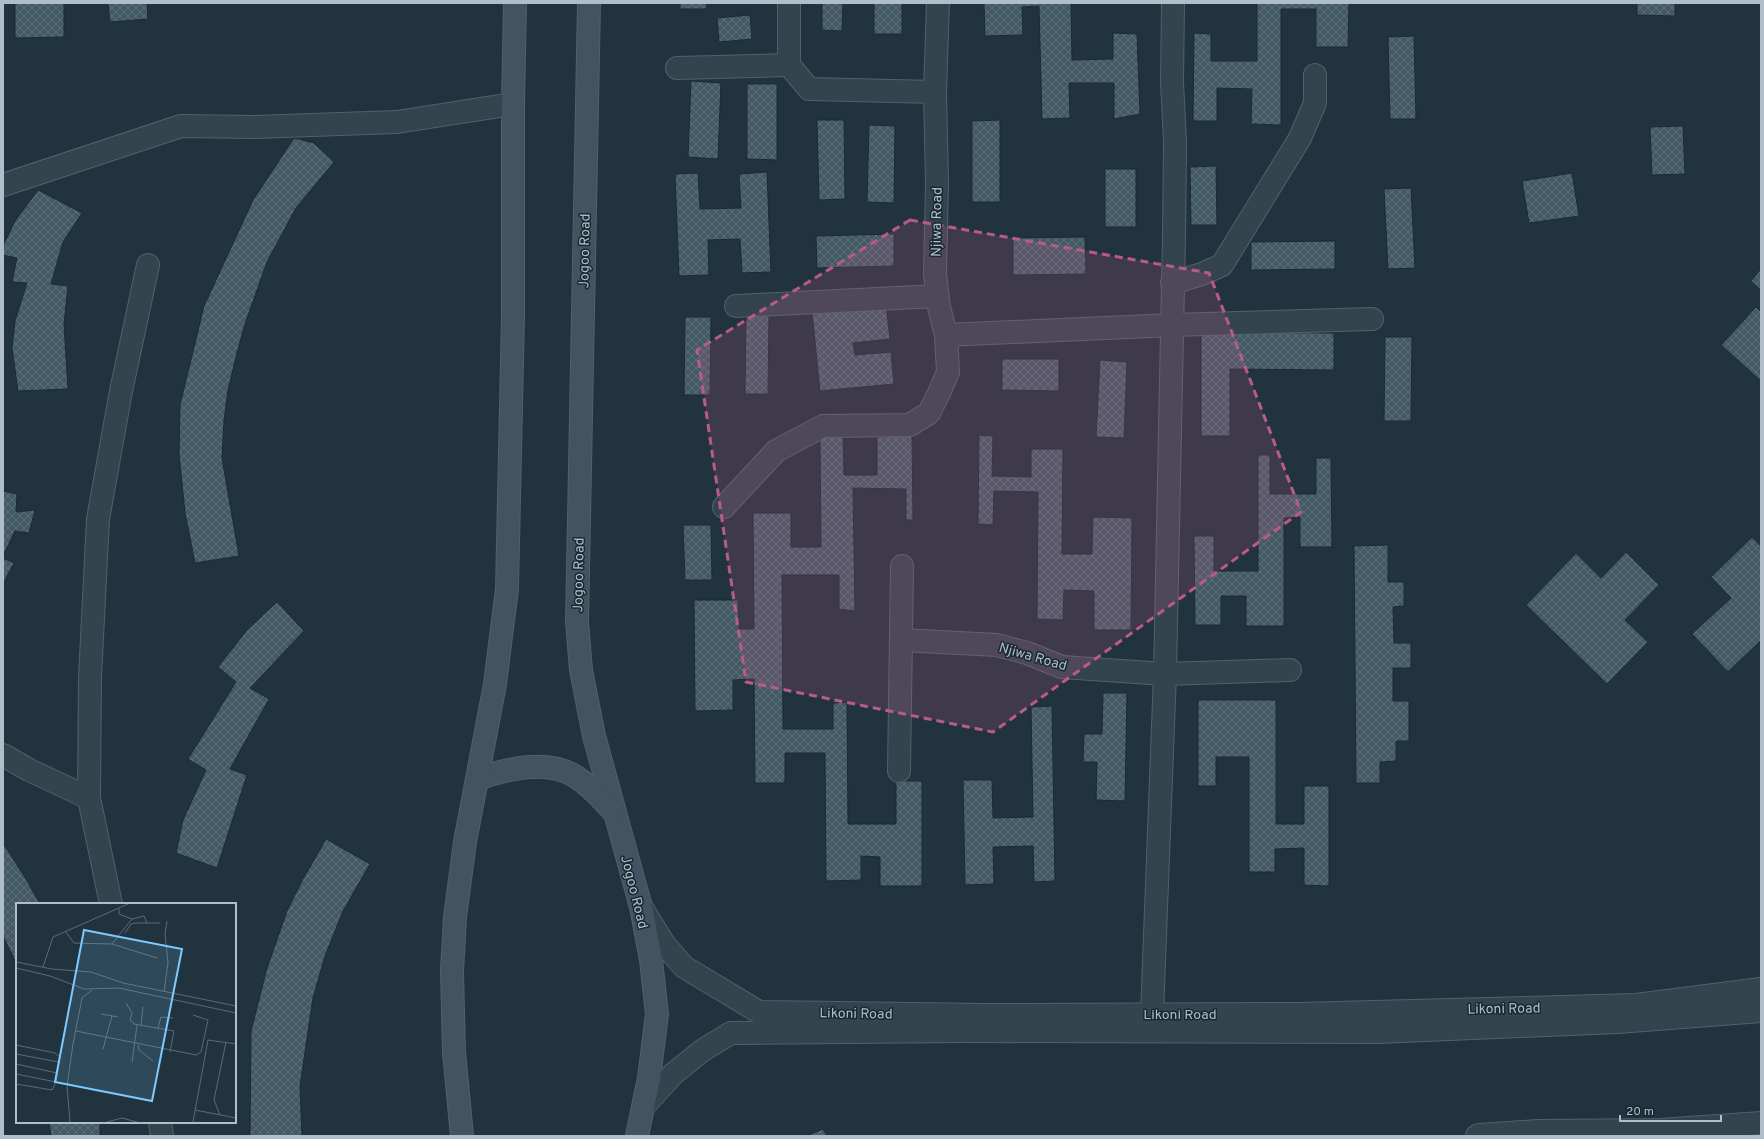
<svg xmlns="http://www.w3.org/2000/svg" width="1764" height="1139" viewBox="0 0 1764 1139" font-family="Overpass,sans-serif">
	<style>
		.building { fill: url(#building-cross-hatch); stroke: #1b2b34 }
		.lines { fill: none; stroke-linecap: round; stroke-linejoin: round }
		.minor-casing { stroke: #52616b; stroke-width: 24 }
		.tertiary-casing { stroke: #52616b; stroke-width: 24 }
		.secondary-casing { stroke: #52616b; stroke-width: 24 }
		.minor { stroke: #34444e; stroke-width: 22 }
		.tertiary { stroke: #34444e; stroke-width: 22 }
		.secondary { stroke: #425461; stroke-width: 22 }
		.marked { fill: #ba5a87; fill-opacity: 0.2; stroke: #ba5a87; stroke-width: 3; stroke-dasharray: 8 5; stroke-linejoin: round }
		.labels { text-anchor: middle; stroke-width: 3; stroke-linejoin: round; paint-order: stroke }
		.street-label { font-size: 14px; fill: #afbec9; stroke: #192932 }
		.inset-road { fill: none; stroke: #596b76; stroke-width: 1 }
		.view { fill: #7fc9ff; fill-opacity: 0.15; stroke: #7fc9ff; stroke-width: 2 }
		.inset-edge { fill: none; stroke: #afbec9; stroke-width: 2 }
	</style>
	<defs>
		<pattern id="building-cross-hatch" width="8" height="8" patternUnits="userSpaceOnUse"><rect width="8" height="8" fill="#435964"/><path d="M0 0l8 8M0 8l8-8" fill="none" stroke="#5c6f79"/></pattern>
	</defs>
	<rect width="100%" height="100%" fill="#20333e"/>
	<g class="building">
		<polygon points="15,3 64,3 64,37 15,38"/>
		<polygon points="108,3 147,3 148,19 110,22"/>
		<polygon points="680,3 707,3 706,9 680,9"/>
		<polygon points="822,3 843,3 842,31 822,30"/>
		<rect x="874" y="3" width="28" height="31"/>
		<polygon points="984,3 1071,3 1072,60 1113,59 1113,33 1137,34 1140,114 1114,119 1114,83 1069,83 1070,118 1042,119 1039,6 1022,7 1023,35 985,36"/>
		<polygon points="1257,3 1349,3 1348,47 1316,47 1316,9 1281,9 1281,125 1251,124 1252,89 1217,88 1217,121 1193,121 1194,33 1211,34 1211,61 1257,61"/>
		<polygon points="1637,3 1675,3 1675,16 1637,15"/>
		<polygon points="750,15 752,39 719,42 717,18"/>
		<polygon points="1414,36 1416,119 1390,119 1388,37"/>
		<polygon points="691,81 721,83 718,159 688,157"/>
		<polygon points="747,84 777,84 777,160 747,159"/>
		<polygon points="817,120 844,120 845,199 819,200"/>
		<polygon points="1000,120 1000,202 972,202 972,121"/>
		<polygon points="869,125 895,126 894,203 867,202"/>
		<polygon points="1683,126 1685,174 1652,175 1650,127"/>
		<polygon points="294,138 314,143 334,162 296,208 267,262 245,324 237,353 228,390 224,421 222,458 239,556 195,563 185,513 179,454 180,405 204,306 253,200"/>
		<polygon points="1216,166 1217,225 1191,225 1190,167"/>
		<rect x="1105" y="169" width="31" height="58"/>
		<polygon points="767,172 771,272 742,273 740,239 708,240 709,275 679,276 675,174 698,173 700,209 741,208 739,174"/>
		<polygon points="1572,173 1579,216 1529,223 1522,181"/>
		<polygon points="1411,188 1415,268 1388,269 1384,189"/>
		<polygon points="38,190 82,213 63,242 51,284 68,286 64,324 68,389 18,391 12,348 15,321 27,283 12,282 17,258 3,255 3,246 15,221"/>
		<polygon points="894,234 894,266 817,268 816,236"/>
		<polygon points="1085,237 1086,274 1013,275 1013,238"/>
		<polygon points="1335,241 1335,269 1251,270 1251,242"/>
		<polygon points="1761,269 1761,290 1751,281"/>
		<polygon points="886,304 890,339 853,343 855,355 891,352 894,384 820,391 812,311"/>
		<polygon points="1756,307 1761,312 1761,381 1721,345"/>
		<polygon points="746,315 769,315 768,394 745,394"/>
		<polygon points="685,317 711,317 710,395 684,395"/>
		<polygon points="1201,332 1334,333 1334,370 1230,369 1230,436 1201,436"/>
		<polygon points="1385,337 1412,337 1411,421 1384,421"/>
		<polygon points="1002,359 1059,359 1059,391 1002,390"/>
		<polygon points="1100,360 1127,362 1124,438 1096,437"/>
		<polygon points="979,435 993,436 992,476 1031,477 1031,449 1063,449 1062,554 1092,554 1093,517 1132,518 1131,630 1094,630 1094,591 1064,590 1063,620 1037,619 1038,492 994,491 993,525 978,524"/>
		<polygon points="820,436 843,436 844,475 877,475 877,437 912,436 913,520 906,520 906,489 853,488 855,611 839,609 839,575 782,575 783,729 833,729 833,703 847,702 848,824 896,824 896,781 922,781 922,886 880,886 880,857 861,856 861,880 826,881 825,753 785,753 785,783 755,783 754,679 733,680 733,710 695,711 694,600 738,600 739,629 754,629 753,513 791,513 791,547 821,547"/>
		<polygon points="1258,455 1270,455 1270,494 1316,494 1316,458 1331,458 1332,547 1300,547 1300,517 1284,518 1284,626 1246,626 1246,596 1221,596 1221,625 1195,625 1194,536 1214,536 1214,571 1258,571"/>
		<polygon points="3,491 17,494 16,512 35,510 29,533 15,531 3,556"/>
		<polygon points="683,525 711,525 712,580 685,580"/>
		<polygon points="1752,537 1761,546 1761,640 1728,672 1692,634 1731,598 1711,577"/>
		<polygon points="1388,545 1388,582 1404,582 1404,606 1393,607 1394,643 1411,643 1411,668 1393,668 1393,701 1409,701 1409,741 1396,741 1396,761 1380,762 1380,783 1356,783 1354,546"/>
		<polygon points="1626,552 1659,585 1625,620 1648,642 1607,684 1526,605 1576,553 1601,578"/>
		<polygon points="3,558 14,563 3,584"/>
		<polygon points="277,602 304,631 250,688 269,699 230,769 247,775 217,868 176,853 183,820 206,770 188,759 236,682 218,667 247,630"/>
		<polygon points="1103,693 1127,693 1125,801 1096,800 1097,762 1083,762 1084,734 1102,734"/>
		<polygon points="1198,700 1276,700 1276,824 1304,824 1304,786 1329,786 1329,886 1304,885 1304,848 1275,849 1275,872 1249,872 1249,757 1216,757 1216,786 1198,786"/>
		<polygon points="1052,706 1055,881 1034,882 1033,846 993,847 994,884 965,885 963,780 992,780 993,818 1033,817 1031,707"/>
		<polygon points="326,839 370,864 343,911 325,956 313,998 300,1086 302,1136 250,1136 251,1031 267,968 287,911 303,879"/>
		<polygon points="3,843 26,879 40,904 17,904 17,965 3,936"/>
		<polygon points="49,1122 100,1122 100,1136 51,1136"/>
		<polygon points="823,1129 827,1136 806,1136"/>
	</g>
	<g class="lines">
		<defs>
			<g id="minor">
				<polyline points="789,3 789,65 809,89 935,92"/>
				<polyline points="677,68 789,65"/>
				<polyline points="3,185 181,126 255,127 397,122 513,104"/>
				<polyline points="1172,283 1202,274 1222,265 1300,138 1315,103 1315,75"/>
				<polyline points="736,306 937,296"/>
				<polyline points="946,335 1172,325 1372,319"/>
				<polyline points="724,507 776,451 823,426 910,425 929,413 939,393 948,372 946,335 939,307 935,274 937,183 935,92 938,3"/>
				<polyline points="901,640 997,645 1027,653 1062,667 1165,674 1290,670"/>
				<polyline points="3,755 29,770 89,798"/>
				<polyline points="899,771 902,566"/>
				<polyline points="111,904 89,798 90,677 98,519 121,391 148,265"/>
				<polyline points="1152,1014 1165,674 1174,236 1175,142 1172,82 1173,3"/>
				<polyline points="160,1122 162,1136"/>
				<polyline points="1477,1136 1479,1135 1538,1131 1660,1130 1761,1123"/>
			</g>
			<g id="tertiary">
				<polyline points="642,908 664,944 684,967 759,1012 988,1015 1298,1014 1636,1005 1761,989"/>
				<polyline points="644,1106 673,1074 703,1050 731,1033 966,1031 1379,1032 1618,1022 1761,1011"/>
			</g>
			<g id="secondary">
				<polyline points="589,3 577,622 581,670 594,736 641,907 651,960 657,1014 649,1078 637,1136"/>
				<path d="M478,779C506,769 545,759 573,775C588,784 600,797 612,810"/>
				<polyline points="462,1136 454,1052 452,971 455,917 465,842 495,684 507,589 513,316 513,104 515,3"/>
			</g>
		</defs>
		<use href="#minor" class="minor-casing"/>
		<use href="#tertiary" class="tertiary-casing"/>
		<use href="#secondary" class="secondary-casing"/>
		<use href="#minor" class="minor"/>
		<use href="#tertiary" class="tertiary"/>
		<use href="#secondary" class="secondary"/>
	</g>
	<path class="marked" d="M910,220L1209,273L1301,512L993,732L746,682L697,350Z"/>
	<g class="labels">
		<g class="street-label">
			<text transform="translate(936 222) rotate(-89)" y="5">Njiwa Road</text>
			<text transform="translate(584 251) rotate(-89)" y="5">Jogoo Road</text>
			<text transform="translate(578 575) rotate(-89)" y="5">Jogoo Road</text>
			<text transform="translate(1033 656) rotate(16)" y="5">Njiwa Road</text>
			<text transform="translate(635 892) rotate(76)" y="5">Jogoo Road</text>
			<text transform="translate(1504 1008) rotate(-1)" y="5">Likoni Road</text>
			<text transform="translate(856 1013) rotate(1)" y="5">Likoni Road</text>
			<text x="1180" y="1019">Likoni Road</text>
		</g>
	</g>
	<g transform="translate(16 903)">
		<rect width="220" height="220" fill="#20333e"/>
		<path class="inset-road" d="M103,6V11L116,16M49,28L58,40L96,41L141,55M109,30L115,21L120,20H144M96,41L116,16L128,13L131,20M0,59L36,66L75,69L107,80L220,103M27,64L37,34L112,1M0,65L34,73L68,86L103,85L220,110M148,89L152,60L149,31L151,18M110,100L116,110L114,117L118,121L158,128L154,149M85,111L102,114M125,122L127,104M142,125L145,114L157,115M60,128L180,152L185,149L192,117L177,112M0,142L39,150L44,154L40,179L36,187L0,181M122,142L123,147L137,158M87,146L96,113M0,151L43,159M116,159L121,122M0,161L41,170M0,171L40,179M179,207L220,215M204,212L198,197L210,139M54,219L51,183L57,141L66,95L76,87M91,219L106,215L121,219M177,219L192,137L220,141"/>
		<path class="view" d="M68,27L166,46L136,198L39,179Z"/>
		<rect width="220" height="220" class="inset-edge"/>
	</g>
	<rect width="1764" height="1139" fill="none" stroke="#afbec9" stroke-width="8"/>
	<path d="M1620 1115v6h101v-6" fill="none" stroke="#afbec9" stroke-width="2"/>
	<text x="1626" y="1115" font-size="12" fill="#afbec9" stroke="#192932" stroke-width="3" paint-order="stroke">20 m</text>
</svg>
